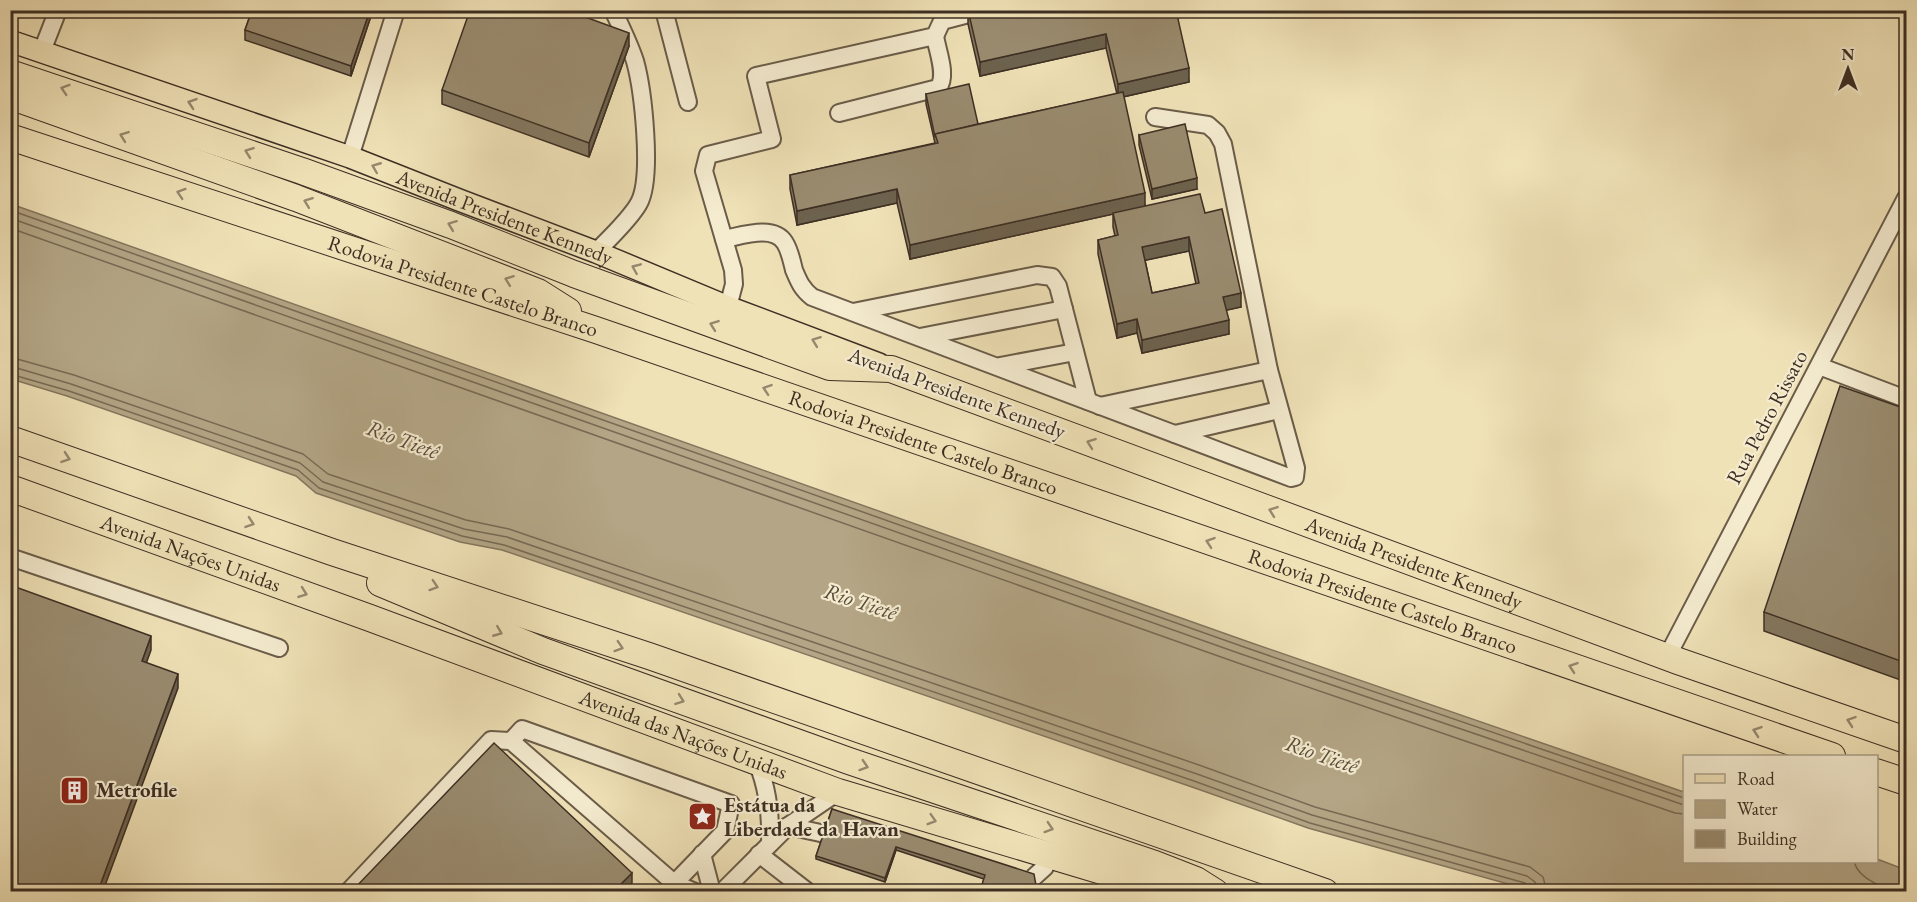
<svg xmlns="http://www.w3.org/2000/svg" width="1917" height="902" viewBox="0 0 1917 902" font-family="'EB Garamond',serif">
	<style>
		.water { fill: #b3a585; stroke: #84765e; stroke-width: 1.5 }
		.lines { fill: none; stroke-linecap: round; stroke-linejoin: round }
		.shore { stroke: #786a54; stroke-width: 1.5 }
		.minor-casing { stroke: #6a5c49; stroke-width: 20 }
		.major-casing { stroke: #3d2f24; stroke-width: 24 }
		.highway-casing { stroke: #3d2f24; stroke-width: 28 }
		.minor { stroke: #f5ecd0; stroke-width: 16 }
		.major { stroke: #f0e2b7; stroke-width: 21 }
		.highway { stroke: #f0e2b7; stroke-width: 26 }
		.wall { fill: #847860; stroke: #3d2f24; stroke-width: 1.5; fill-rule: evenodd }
		.shaded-wall { fill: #6c624e; stroke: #3d2f24; stroke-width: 1.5 }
		.building { fill: #9a8c70; stroke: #3d2f24; stroke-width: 1.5; fill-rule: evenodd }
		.oneway { stroke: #96886e }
		.labels { text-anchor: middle; stroke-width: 4.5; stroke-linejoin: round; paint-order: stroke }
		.street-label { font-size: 21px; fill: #3d2f24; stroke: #f5ecd0 }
		.poi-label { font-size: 21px; font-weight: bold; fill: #3d2f24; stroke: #f5ecd0; text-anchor: start }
		.water-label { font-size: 22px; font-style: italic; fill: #5a4c3c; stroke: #f5ecd0 }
	</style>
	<rect width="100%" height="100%" fill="#f0e2b7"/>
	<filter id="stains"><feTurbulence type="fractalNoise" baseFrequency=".00333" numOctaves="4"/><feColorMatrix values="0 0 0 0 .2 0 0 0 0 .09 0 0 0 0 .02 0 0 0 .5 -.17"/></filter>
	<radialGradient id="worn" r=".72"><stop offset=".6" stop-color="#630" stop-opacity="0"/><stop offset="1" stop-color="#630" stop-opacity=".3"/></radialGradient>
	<polygon class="water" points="11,204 1246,641 1684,792 1684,862 1876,862 1877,859 1906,870 1906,891 1533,891 1308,828 1192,787 502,550 460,542 316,493 296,476 67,396 11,379"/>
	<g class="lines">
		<g class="shore">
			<polyline points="10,210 1244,647 1684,798"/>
			<polyline points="10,218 1241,654 1684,805"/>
			<polyline points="10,228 1238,663 1675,813 1684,814"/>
			<polyline points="10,357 74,375 303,454 328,474 466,520 509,529 1199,765 1315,807 1530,867 1543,877 1547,892"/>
			<polyline points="10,366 71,384 300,463 323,482 464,529 507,537 1197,774 1312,815 1527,876 1535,882 1538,892"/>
			<polyline points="10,374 69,391 298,470 319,488 462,536 504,545 1194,781 1310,823 1525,883 1529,886 1530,892"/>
			<path d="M1854,862C1860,881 1887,890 1905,892"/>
		</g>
		<defs>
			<g id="minor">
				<polyline points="664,10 688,102"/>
				<polyline points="42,51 58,10"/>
				<path d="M839,113L938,88C948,76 937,50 935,36"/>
				<polyline points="350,157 396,10"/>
				<path d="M724,239C741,236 774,224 785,243C790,251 792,262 794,270C799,282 802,289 812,297L1291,478L1295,477L1296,468L1269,370L1223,144L1217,133L1208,125L1155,117"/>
				<path d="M596,252C608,240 631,218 639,203C653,177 643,90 635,61C629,43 621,27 613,10"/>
				<polyline points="728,307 734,284 733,270 704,171 708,155 772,139 756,76 935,36 942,21 984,10"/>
				<polyline points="853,312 1037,275 1052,277 1058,286 1088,401"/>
				<polyline points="920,337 1064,309"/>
				<polyline points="1000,366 1075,352"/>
				<polyline points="1819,366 1906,399"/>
				<polyline points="1100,406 1269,370"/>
				<polyline points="1175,434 1279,410"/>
				<polyline points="10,557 279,648"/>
				<polyline points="1667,657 1906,198"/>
				<polyline points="511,741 522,729 731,804 725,831 666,892"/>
				<path d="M757,762C768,789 771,814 770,843"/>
				<polyline points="788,826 825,834"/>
				<polyline points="702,854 712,892"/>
				<polyline points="759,854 808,892"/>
				<polyline points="1034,877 1045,867 1050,855"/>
				<polyline points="348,892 491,740 511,741 674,883 695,892"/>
				<polyline points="722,892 788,826 838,792"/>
			</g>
			<g id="major">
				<path id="s1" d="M10,41L350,157L459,200L596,252L728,307L879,364"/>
			</g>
			<g id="highway">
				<path id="s2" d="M10,73L302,171L451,225L574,274L830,367L891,369L1678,661L1906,740"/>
				<polyline points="10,96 296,198 538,292 568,311"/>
				<path id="s3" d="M10,137L596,330L1832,756"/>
				<polyline points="10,439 332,552 649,656 1325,892"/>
				<path id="s4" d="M10,488L370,618L838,792L1172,892"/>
				<polyline points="380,583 543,651 849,761 1155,864 1196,880 1215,892"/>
				<polyline points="1876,772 1906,782"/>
			</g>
		</defs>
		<use href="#minor" class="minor-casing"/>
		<use href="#major" class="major-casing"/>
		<use href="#highway" class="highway-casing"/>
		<use href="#minor" class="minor"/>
		<use href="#major" class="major"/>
		<use href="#highway" class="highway"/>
	</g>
	<g class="wall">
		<polygon points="252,10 373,10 351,76 245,40 245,30"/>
		<path d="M968,10H1176L1189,82L1123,97L1145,206L1205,213L1241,307L1226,310L1229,334L1142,353L1137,333L1117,338L1098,254V240L1115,236L1113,227V214L910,259L897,203L797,225L790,189V175L935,143L926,104V94L978,124L1117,94L1106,48L980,76L968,24ZM1189,251L1196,284L1152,293L1145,260Z"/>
		<polygon points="629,46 589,157 442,104 442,90"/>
		<polygon points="1139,135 1197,189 1152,199 1139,145"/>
		<polygon points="1906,409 1906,682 1764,631 1764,612"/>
		<polygon points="832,809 1037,891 980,891 984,879 896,850 885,882 816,859 816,856"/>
	</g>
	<g class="shaded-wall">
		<polygon points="370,10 373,10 351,76 351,66"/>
		<polygon points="629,33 629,46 589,157 589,143"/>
		<polygon points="1106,34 1106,48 980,76 980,62"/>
		<polygon points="1189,68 1189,82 1118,98 1118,84"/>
		<polygon points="1197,178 1197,189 1152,199 1152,189"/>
		<polygon points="897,189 897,203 797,225 797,211"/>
		<polygon points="1145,193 1145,207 910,259 910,245"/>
		<polygon points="1189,237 1189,251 1142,261 1142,247"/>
		<polygon points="1241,293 1241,307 1223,311 1223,297"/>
		<polygon points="1137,319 1137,333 1117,338 1117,324"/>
		<polygon points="1229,320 1229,334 1142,353 1142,340"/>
		<polygon points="151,636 151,650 142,675 142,661"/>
		<polygon points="178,674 178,688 103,891 98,891"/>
		<polygon points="896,847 896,850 885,882 885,878"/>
		<polygon points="632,873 632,883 624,891 614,891"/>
	</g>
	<g class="building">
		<polygon points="252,10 370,10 351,66 245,30"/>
		<polygon points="470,10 566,10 629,33 589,143 442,90"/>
		<polygon points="968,10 1176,10 1189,68 1118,84 1106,34 980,62"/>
		<polygon points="969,84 978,124 935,134 935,137 926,94"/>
		<polygon points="1123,92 1145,193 910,245 897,189 797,211 790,175 938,143 935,134"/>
		<polygon points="1185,124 1197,178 1152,189 1139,135"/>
		<path d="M1200,194L1205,213L1222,209L1241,293L1223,297L1229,320L1142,340L1137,319L1117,324L1098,240L1118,235L1113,213ZM1189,237L1199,283L1152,293L1142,247Z"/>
		<polygon points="1840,386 1906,409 1906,663 1764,612"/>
		<polygon points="10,585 151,636 142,661 178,674 98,891 10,891"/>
		<polygon points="494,743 632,873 614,891 352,891"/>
		<polygon points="832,809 1034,874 1037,891 980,891 985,875 896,847 885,878 816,856"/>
	</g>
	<defs><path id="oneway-chevron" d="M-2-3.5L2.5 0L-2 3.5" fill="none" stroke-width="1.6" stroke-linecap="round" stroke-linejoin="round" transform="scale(1.5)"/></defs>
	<g class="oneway">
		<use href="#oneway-chevron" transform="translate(65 89) rotate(-162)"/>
		<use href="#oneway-chevron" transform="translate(192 103) rotate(-161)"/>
		<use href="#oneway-chevron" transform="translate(124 136) rotate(-160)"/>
		<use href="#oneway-chevron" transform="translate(249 152) rotate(-160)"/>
		<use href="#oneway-chevron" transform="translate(376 167) rotate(-158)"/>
		<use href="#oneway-chevron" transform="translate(181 193) rotate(-162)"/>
		<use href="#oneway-chevron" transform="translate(308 202) rotate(-159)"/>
		<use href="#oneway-chevron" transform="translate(452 225) rotate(-159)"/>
		<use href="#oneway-chevron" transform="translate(636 268) rotate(-157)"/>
		<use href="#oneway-chevron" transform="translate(509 280) rotate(-159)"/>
		<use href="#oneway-chevron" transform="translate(714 325) rotate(-160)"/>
		<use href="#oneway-chevron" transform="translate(816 341) rotate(-159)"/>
		<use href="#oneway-chevron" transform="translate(767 389) rotate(-161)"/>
		<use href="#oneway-chevron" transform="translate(1091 443) rotate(-160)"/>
		<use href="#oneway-chevron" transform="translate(66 458) rotate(19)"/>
		<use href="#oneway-chevron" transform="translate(1273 511) rotate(-160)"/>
		<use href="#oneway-chevron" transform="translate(250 523) rotate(19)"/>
		<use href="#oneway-chevron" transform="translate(1210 542) rotate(-161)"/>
		<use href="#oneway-chevron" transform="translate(434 586) rotate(18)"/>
		<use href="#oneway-chevron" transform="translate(303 593) rotate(20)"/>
		<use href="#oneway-chevron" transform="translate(498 632) rotate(22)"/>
		<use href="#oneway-chevron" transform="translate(619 647) rotate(18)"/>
		<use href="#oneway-chevron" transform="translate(1573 667) rotate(-161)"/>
		<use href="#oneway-chevron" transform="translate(680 700) rotate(20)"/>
		<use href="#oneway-chevron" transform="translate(1851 721) rotate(-161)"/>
		<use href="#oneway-chevron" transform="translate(1757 731) rotate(-161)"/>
		<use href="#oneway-chevron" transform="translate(864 766) rotate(18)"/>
		<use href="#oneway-chevron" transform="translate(932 820) rotate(17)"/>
		<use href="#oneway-chevron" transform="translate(1049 828) rotate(18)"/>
	</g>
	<defs>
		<symbol id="building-square" viewBox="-11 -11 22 22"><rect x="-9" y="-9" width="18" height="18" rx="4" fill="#8f2418" stroke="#f5ecd0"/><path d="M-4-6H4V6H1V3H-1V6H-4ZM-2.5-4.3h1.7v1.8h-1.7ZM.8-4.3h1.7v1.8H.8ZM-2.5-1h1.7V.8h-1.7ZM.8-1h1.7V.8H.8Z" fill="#fff"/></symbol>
		<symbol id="sight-square" viewBox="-11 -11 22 22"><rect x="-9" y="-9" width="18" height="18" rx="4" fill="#8f2418" stroke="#f5ecd0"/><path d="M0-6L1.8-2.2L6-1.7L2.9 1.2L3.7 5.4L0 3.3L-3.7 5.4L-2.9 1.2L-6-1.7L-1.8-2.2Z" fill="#fff"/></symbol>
	</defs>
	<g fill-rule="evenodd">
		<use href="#building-square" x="58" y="774" width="33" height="33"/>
		<use href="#sight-square" x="686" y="800" width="33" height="33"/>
	</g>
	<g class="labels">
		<g class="street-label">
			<text dy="7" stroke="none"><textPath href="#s1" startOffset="525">Avenida Presidente Kennedy</textPath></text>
			<text dy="7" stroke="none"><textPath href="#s3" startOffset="477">Rodovia Presidente Castelo Branco</textPath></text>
			<text transform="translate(957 393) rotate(20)" y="7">Avenida Presidente Kennedy</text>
			<text transform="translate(1767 417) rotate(-62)" y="7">Rua Pedro Rissato</text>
			<text dy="7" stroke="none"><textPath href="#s3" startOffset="963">Rodovia Presidente Castelo Branco</textPath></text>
			<text dy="7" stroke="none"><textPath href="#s4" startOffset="192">Avenida Nações Unidas</textPath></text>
			<text dy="7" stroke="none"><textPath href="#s2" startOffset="1490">Avenida Presidente Kennedy</textPath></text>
			<text dy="7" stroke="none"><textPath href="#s3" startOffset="1449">Rodovia Presidente Castelo Branco</textPath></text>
			<text dy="7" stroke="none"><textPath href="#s4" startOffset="717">Avenida das Nações Unidas</textPath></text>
		</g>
		<g class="poi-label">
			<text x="96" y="797">Metrofile</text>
			<text x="724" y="812">Estátua da<tspan x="724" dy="24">Liberdade da Havan</tspan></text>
		</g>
		<g class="water-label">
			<text transform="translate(403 439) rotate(20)" y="8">Rio Tietê</text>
			<text transform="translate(861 601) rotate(18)" y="8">Rio Tietê</text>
			<text transform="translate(1322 754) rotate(19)" y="8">Rio Tietê</text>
		</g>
	</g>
	<rect width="1917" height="902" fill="none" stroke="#f0e2b7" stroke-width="36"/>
	<rect x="12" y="12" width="1893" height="878" fill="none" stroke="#3d2f24" stroke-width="3"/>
	<rect x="18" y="18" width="1881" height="866" fill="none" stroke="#3d2f24" stroke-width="1.5"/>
	<rect x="1683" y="755" width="195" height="108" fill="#f5ecd0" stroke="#aba08b" stroke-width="1.5"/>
	<rect x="1695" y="774" width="30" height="9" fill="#f0e2b7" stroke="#aba08b" stroke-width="1.5"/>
	<text x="1737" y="785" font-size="18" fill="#3d2f24">Road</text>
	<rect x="1695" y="800" width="30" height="18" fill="#b3a585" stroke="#aba08b" stroke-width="1.5"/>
	<text x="1737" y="815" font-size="18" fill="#3d2f24">Water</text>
	<rect x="1695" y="830" width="30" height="18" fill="#9a8c70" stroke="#aba08b" stroke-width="1.5"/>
	<text x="1737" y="845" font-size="18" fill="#3d2f24">Building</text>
	<g transform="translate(1848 69)" stroke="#f5ecd0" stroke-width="4.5" paint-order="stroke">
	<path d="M0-4.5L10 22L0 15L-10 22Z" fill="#3d2f24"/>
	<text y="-9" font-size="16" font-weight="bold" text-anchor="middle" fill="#3d2f24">N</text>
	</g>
	<rect width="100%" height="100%" filter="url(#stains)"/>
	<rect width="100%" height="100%" fill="url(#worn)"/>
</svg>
